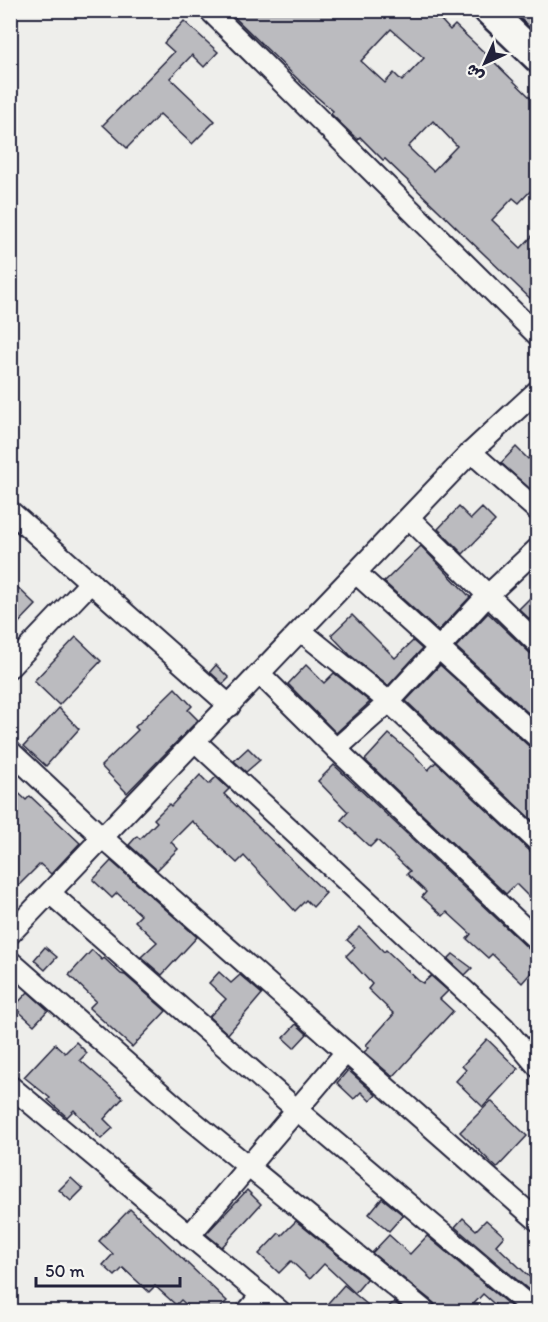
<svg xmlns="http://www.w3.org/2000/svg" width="548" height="1322" viewBox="0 0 548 1322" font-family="Itim,'Playpen Sans Arabic',sans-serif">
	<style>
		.building { fill: #bbbbbf; stroke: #22223b; stroke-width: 1.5; fill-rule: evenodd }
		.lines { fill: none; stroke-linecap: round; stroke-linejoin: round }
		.street-casing { stroke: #22223b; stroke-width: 24 }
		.secondary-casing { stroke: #22223b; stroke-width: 33 }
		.street { stroke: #f6f6f2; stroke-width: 20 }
		.secondary { stroke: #f6f6f2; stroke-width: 28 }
	</style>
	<rect width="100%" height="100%" fill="#eeeeeb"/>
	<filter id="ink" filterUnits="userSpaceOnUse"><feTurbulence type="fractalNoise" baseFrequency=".0167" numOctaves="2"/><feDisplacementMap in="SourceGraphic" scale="12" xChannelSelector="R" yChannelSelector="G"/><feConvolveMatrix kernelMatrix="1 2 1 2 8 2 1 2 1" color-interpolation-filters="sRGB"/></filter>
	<g filter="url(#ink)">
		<g class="building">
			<path d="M227,10H432L450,30L455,25L487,55L537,104V184L519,203L513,198L492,220L521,248L537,231V305L385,159L383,160L360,137L358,140L331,114L333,111L311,92ZM391,29L424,58L402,81L394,73L385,83L361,61ZM433,121L457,146L433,171L408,147Z"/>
			<polygon points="512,10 537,10 537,35"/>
			<polygon points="184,21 218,52 204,67 192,55 170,78 215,121 192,144 160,114 127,148 103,125 174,52 164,43"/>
			<polygon points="516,447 528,459 537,449 537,495 501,463"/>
			<polygon points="459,507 471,519 482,508 495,521 463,554 438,529"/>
			<polygon points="421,546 470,597 438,631 384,582"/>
			<polygon points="10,580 36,605 10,632"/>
			<polygon points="537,591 537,626 519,609"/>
			<polygon points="488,613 530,653 537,656 537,721 456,647"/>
			<polygon points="352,615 395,658 413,641 422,649 388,686 350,655 331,635"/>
			<polygon points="76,637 101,661 59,705 34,681"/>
			<polygon points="216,665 229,678 223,684 210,672"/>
			<polygon points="306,665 324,683 334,673 370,702 336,733 288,684"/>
			<polygon points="440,665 530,747 537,750 537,825 406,701"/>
			<polygon points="175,688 192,706 188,710 198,720 127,793 101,766 138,730 135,727"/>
			<polygon points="59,708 79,729 46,766 24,746"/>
			<polygon points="389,734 416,757 428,770 436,762 530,851 537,854 537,905 516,884 506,894 365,760"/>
			<polygon points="248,748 260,760 246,772 234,761"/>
			<polygon points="334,765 530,950 537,953 537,966 522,983 492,954 488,958 467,939 471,934 447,912 443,916 422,897 426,892 407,874 410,871 377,840 370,847 341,820 348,812 318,781"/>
			<polygon points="200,775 209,784 216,777 229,789 224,794 326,893 313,907 306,900 295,911 244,856 237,863 192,821 171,842 178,849 157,870 129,845 137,836 140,839 157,822 154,819 169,804 171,806"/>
			<polygon points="10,785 26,800 30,796 80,843 51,874 40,864 10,894"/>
			<polygon points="111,861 197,937 162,975 141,957 157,942 135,921 141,915 117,893 112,898 93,880"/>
			<polygon points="360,927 384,952 386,950 419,981 423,983 431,976 448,991 440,999 453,1011 393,1077 364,1052 369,1048 366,1045 394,1014 368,989 372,984 346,956 355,947 347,940"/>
			<polygon points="45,947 57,957 45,970 34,960"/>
			<polygon points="92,950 102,960 104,958 121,974 125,975 166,1011 132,1047 89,1008 96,1001 69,975"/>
			<polygon points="453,954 472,968 465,975 448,959"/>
			<polygon points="219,972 231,983 240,975 262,994 228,1034 209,1017 226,999 209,983"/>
			<polygon points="28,992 48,1010 34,1025 14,1007"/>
			<polygon points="296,1024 307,1034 294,1048 283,1038"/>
			<polygon points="487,1039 518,1069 483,1107 456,1081 466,1070 462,1066"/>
			<polygon points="76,1042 87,1053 80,1060 123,1098 104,1119 113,1128 101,1139 74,1110 67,1117 48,1100 50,1098 24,1077 55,1044 65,1053"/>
			<polygon points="348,1070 376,1095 370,1101 361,1092 354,1099 337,1083"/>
			<polygon points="491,1101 527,1136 497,1168 460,1132"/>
			<polygon points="71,1178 83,1189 71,1201 59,1190"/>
			<polygon points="247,1190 261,1204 222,1247 206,1234"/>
			<polygon points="382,1198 403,1215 389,1231 369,1214"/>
			<polygon points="130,1209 227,1301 217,1311 193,1311 181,1300 176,1305 155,1286 149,1292 123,1268 115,1276 103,1265 113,1254 99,1241"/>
			<polygon points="463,1218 476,1230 486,1220 504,1236 496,1245 537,1284 530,1291 455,1227"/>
			<polygon points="296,1221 367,1279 355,1293 324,1264 310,1279 291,1261 279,1273 259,1254 279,1233 282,1235"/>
			<polygon points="389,1235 410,1254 427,1236 514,1309 511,1311 502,1311 483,1294 467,1311 438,1311 434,1303 372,1253"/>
			<polygon points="344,1285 375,1311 321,1311"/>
			<polygon points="394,1302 406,1311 384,1311"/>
		</g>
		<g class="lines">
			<defs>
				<g id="street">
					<polyline points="209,10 538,336"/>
					<polyline points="471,452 538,511"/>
					<polyline points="10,511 230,706"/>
					<polyline points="409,518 538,644"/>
					<polyline points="356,573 538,738"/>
					<polyline points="301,631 389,702 538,842"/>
					<polyline points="10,667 91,582"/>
					<polyline points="260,674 336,749 538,941"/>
					<polyline points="196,742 504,1027 538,1067"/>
					<polyline points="336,749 389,702 488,595 538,548"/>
					<polyline points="10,751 104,839 538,1221"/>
					<polyline points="50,893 297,1110 536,1312"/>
					<polyline points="10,934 471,452 538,390"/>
					<polyline points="10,961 188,1117 426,1312"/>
					<polyline points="10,1086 281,1312"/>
					<polyline points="189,1236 346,1052"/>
					<polyline points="247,1312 261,1295"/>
				</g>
				<polyline id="secondary" points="488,10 538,58"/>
			</defs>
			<use href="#street" class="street-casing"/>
			<use href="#secondary" class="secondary-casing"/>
			<use href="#street" class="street"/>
			<use href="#secondary" class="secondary"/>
		</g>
	</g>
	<rect width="548" height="1322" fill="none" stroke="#f6f6f2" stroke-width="36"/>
	<rect x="18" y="18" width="512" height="1286" fill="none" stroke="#22223b" stroke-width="2" filter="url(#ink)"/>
	<g transform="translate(485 63) rotate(225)" stroke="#f6f6f2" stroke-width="4.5" paint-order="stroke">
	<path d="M0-4.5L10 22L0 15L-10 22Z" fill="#22223b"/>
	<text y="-9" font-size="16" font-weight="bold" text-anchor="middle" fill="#22223b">ش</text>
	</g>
	<path d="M36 1277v9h144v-9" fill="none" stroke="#22223b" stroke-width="3"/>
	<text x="45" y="1277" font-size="18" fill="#22223b" stroke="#f6f6f2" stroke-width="4.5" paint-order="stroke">50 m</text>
</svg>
